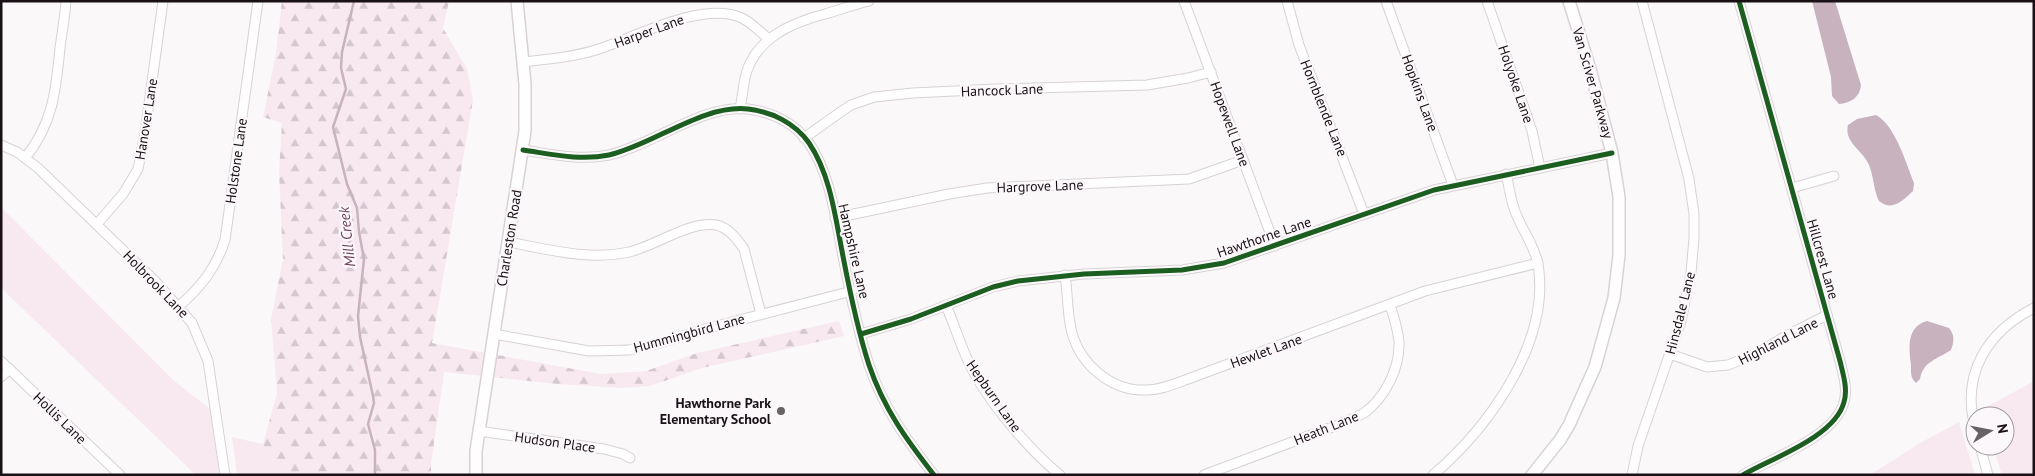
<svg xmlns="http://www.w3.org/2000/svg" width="2035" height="476" viewBox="0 0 2035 476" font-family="'PT Sans',sans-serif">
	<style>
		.green { fill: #f8e9f1 }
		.forest { fill: url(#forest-firs) }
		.water { fill: #c7b2be }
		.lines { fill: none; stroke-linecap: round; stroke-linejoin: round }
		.stream { stroke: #c7b2be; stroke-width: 2.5 }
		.minor-casing { stroke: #d7d2d5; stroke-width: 11 }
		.tertiary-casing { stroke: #d7d2d5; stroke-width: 14 }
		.minor { stroke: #fefefe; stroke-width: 9 }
		.tertiary { stroke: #fefefe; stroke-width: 11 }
		.cycleway-casing { stroke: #fcf7fa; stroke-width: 8 }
		.cycleway { stroke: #1b5e20; stroke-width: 5 }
		.poi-dot { fill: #686265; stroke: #fcf7fa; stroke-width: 2 }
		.labels { text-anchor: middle; stroke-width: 4.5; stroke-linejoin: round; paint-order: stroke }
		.street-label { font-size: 14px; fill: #191115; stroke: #fcf7fa }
		.poi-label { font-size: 14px; font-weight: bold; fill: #191115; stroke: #fcf7fa; text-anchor: end }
		.water-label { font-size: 15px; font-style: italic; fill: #724661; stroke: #fcf7fa }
	</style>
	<defs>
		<pattern id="forest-firs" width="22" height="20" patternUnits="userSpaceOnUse" patternTransform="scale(1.25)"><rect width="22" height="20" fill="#f8e9f1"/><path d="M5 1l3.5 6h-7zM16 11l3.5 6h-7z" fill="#d4c7ce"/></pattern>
	</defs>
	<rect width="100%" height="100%" fill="#fbf8fa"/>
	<g class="green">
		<polygon points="1,207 173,380 210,409 220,475 196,475 1,288"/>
		<polygon points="2034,381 2034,475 2002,475 1993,446 2005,446 2005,416 1985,416 1983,409"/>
		<polygon points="1959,422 1975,475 1870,475 1920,443"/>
		<polygon points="232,437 263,444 281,475 237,475"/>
	</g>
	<polygon class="forest" points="282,1 449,1 443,28 467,69 473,100 432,343 601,374 646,371 697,353 839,321 844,336 702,368 650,386 622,388 557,384 444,372 431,464 431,475 281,475 263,444 277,393 271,319 283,259 279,172 282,123 263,117 276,53"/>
	<g class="water">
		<path d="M1812,1H1835L1861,85C1860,97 1851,103 1839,104L1832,96L1831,77Z"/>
		<path d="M1876,115C1895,125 1906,163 1914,183L1913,191C1903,200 1893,212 1879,201C1873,189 1874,175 1868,163C1861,149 1844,142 1848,125L1857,119Z"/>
		<path d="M1927,321L1949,328C1955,335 1954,342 1951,350C1938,359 1923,361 1920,379L1916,383C1910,378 1911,372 1911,365C1909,348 1906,327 1927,321Z"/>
	</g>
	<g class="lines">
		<polyline class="stream" points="354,1 342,52 341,68 346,89 333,127 347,184 357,208 359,232 364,259 358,316 360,337 373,396 374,403 368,424 375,450 375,475"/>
		<defs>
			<g id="minor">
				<polyline points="1184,1 1275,246"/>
				<polyline points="1287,1 1299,45 1364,214"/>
				<polyline points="1386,1 1453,185"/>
				<polyline points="1487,1 1532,131 1540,168"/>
				<path d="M1739,1L1840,361C1843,374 1848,389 1844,402C1835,437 1772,458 1743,475"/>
				<path d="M523,62C549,59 574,57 599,49C636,37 703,0 742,18C752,23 760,32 769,39"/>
				<path d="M740,109C742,99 743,88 745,78C754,39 790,23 825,14C840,10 854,4 869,1"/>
				<polyline points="804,138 842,111 851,105 874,97 913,93 996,89 1147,85 1188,78 1211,72"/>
				<polyline points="1,145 17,152 38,168 156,282 192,323 208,361 225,475"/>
				<path d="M523,150C551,154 580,161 609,155C653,145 703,104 748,109C772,112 795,123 809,143C830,174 835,215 842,251C849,288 857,328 869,365C884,409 906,439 934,475"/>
				<path d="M25,158C53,124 56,90 60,48C62,32 65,17 66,1"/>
				<polyline points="1792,188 1834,176"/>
				<polyline points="835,218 949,194 987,188 1189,179 1243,160"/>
				<polyline points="97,224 123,194 138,169 145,133 163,1"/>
				<path d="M508,242C547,249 589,261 629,252C656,246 688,221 716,225C728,227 737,239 744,249L761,314"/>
				<path d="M1065,275C1068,295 1067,314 1072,333C1081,365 1112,392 1147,390C1161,390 1174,384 1188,379L1425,291L1538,263"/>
				<path d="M946,305C954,324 960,344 969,363C986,399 1028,449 1060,475"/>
				<path d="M179,306C201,287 216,268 225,240L258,1"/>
				<polyline points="494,334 589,351 629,350 656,344 709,328 852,291"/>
				<polyline points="861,334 911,319 993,287 1018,281 1084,274 1182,270 1224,263 1434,190 1612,153"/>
				<polyline points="1670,354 1707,367 1728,365 1758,353 1784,337 1827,315"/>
				<polyline points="1,361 120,475"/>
				<polyline points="1,377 10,369"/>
				<path d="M1975,427C1961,374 1987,332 2034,308"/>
				<polyline points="479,431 604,449 623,454 630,458"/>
				<polyline points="1980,446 1988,475"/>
				<path d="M1204,475L1335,426C1345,422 1355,418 1364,413C1385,398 1400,368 1399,342C1398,330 1394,317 1390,305"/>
				<path d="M1433,475C1489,427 1551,342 1538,264C1534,243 1520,228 1514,208C1510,197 1509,185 1506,174"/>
				<polyline points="1632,475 1638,446 1681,321 1691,273 1694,238 1694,214 1689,179 1642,1"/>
			</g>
			<g id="tertiary">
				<polyline points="476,475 476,451 525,131 525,84 517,1"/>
				<polyline points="1532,475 1560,440 1569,425 1595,367 1614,298 1619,255 1619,197 1612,153 1590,69 1569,1"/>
			</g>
		</defs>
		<use href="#minor" class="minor-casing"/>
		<use href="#tertiary" class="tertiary-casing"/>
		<use href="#minor" class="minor"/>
		<use href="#tertiary" class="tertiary"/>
		<defs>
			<g id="cycleway">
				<path d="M1739,1L1840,361C1843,374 1848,389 1844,402C1835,437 1772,458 1743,475"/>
				<path d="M523,150C551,154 580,161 609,155C653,145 703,104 748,109C772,112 795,123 809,143C830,174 835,215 842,251C849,288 857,328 869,365C884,409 906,439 934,475"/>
				<polyline points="861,334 911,319 993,287 1018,281 1084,274 1182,270 1224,263 1434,190 1612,153"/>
			</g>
		</defs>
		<use href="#cycleway" class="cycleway-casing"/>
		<use href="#cycleway" class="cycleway"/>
	</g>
	<circle class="poi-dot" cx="781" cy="411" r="5"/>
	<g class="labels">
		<g class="street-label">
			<text transform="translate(649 31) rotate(-20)" y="5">Harper Lane</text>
			<text transform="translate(1593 83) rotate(74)" y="5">Van Sciver Parkway</text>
			<text transform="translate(1516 84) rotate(71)" y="5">Holyoke Lane</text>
			<text transform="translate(1002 90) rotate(-2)" y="5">Hancock Lane</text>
			<text transform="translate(1420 93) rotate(70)" y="5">Hopkins Lane</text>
			<text transform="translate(1324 108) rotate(68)" y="5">Hornblende Lane</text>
			<text transform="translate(146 119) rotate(-81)" y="5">Hanover Lane</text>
			<text transform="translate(1230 124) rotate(70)" y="5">Hopewell Lane</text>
			<text transform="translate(236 161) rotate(-82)" y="5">Holstone Lane</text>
			<text transform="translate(1040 186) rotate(-2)" y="5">Hargrove Lane</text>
			<text transform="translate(1264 237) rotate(-19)" y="5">Hawthorne Lane</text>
			<text transform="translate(509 238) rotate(-81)" y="5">Charleston Road</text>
			<text transform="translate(854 251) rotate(77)" y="5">Hampshire Lane</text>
			<text transform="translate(1823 259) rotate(74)" y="5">Hillcrest Lane</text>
			<text transform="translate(156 284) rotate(46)" y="5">Holbrook Lane</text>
			<text transform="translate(1680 313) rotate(-76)" y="5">Hinsdale Lane</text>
			<text transform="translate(689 333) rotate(-15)" y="5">Hummingbird Lane</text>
			<text transform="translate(1778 341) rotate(-27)" y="5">Highland Lane</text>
			<text transform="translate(1266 351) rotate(-20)" y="5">Hewlet Lane</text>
			<text transform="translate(994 396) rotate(55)" y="5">Hepburn Lane</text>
			<text transform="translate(60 418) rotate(44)" y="5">Hollis Lane</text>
			<text transform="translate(1326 428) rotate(-22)" y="5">Heath Lane</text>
			<text transform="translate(555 442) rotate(8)" y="5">Hudson Place</text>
		</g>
		<g class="poi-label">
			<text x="771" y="408">Hawthorne Park<tspan x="771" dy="16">Elementary School</tspan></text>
		</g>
		<g class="water-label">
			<text transform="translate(347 237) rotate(-96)" y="5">Mill Creek</text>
		</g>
	</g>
	<rect width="2035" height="476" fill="none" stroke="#191115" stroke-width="5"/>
	<g transform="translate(1990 431) rotate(80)"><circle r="24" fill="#fcf7fa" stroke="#a19b9e"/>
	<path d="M0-4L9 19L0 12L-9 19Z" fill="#686265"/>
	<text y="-8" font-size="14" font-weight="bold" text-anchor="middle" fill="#191115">N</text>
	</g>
</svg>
